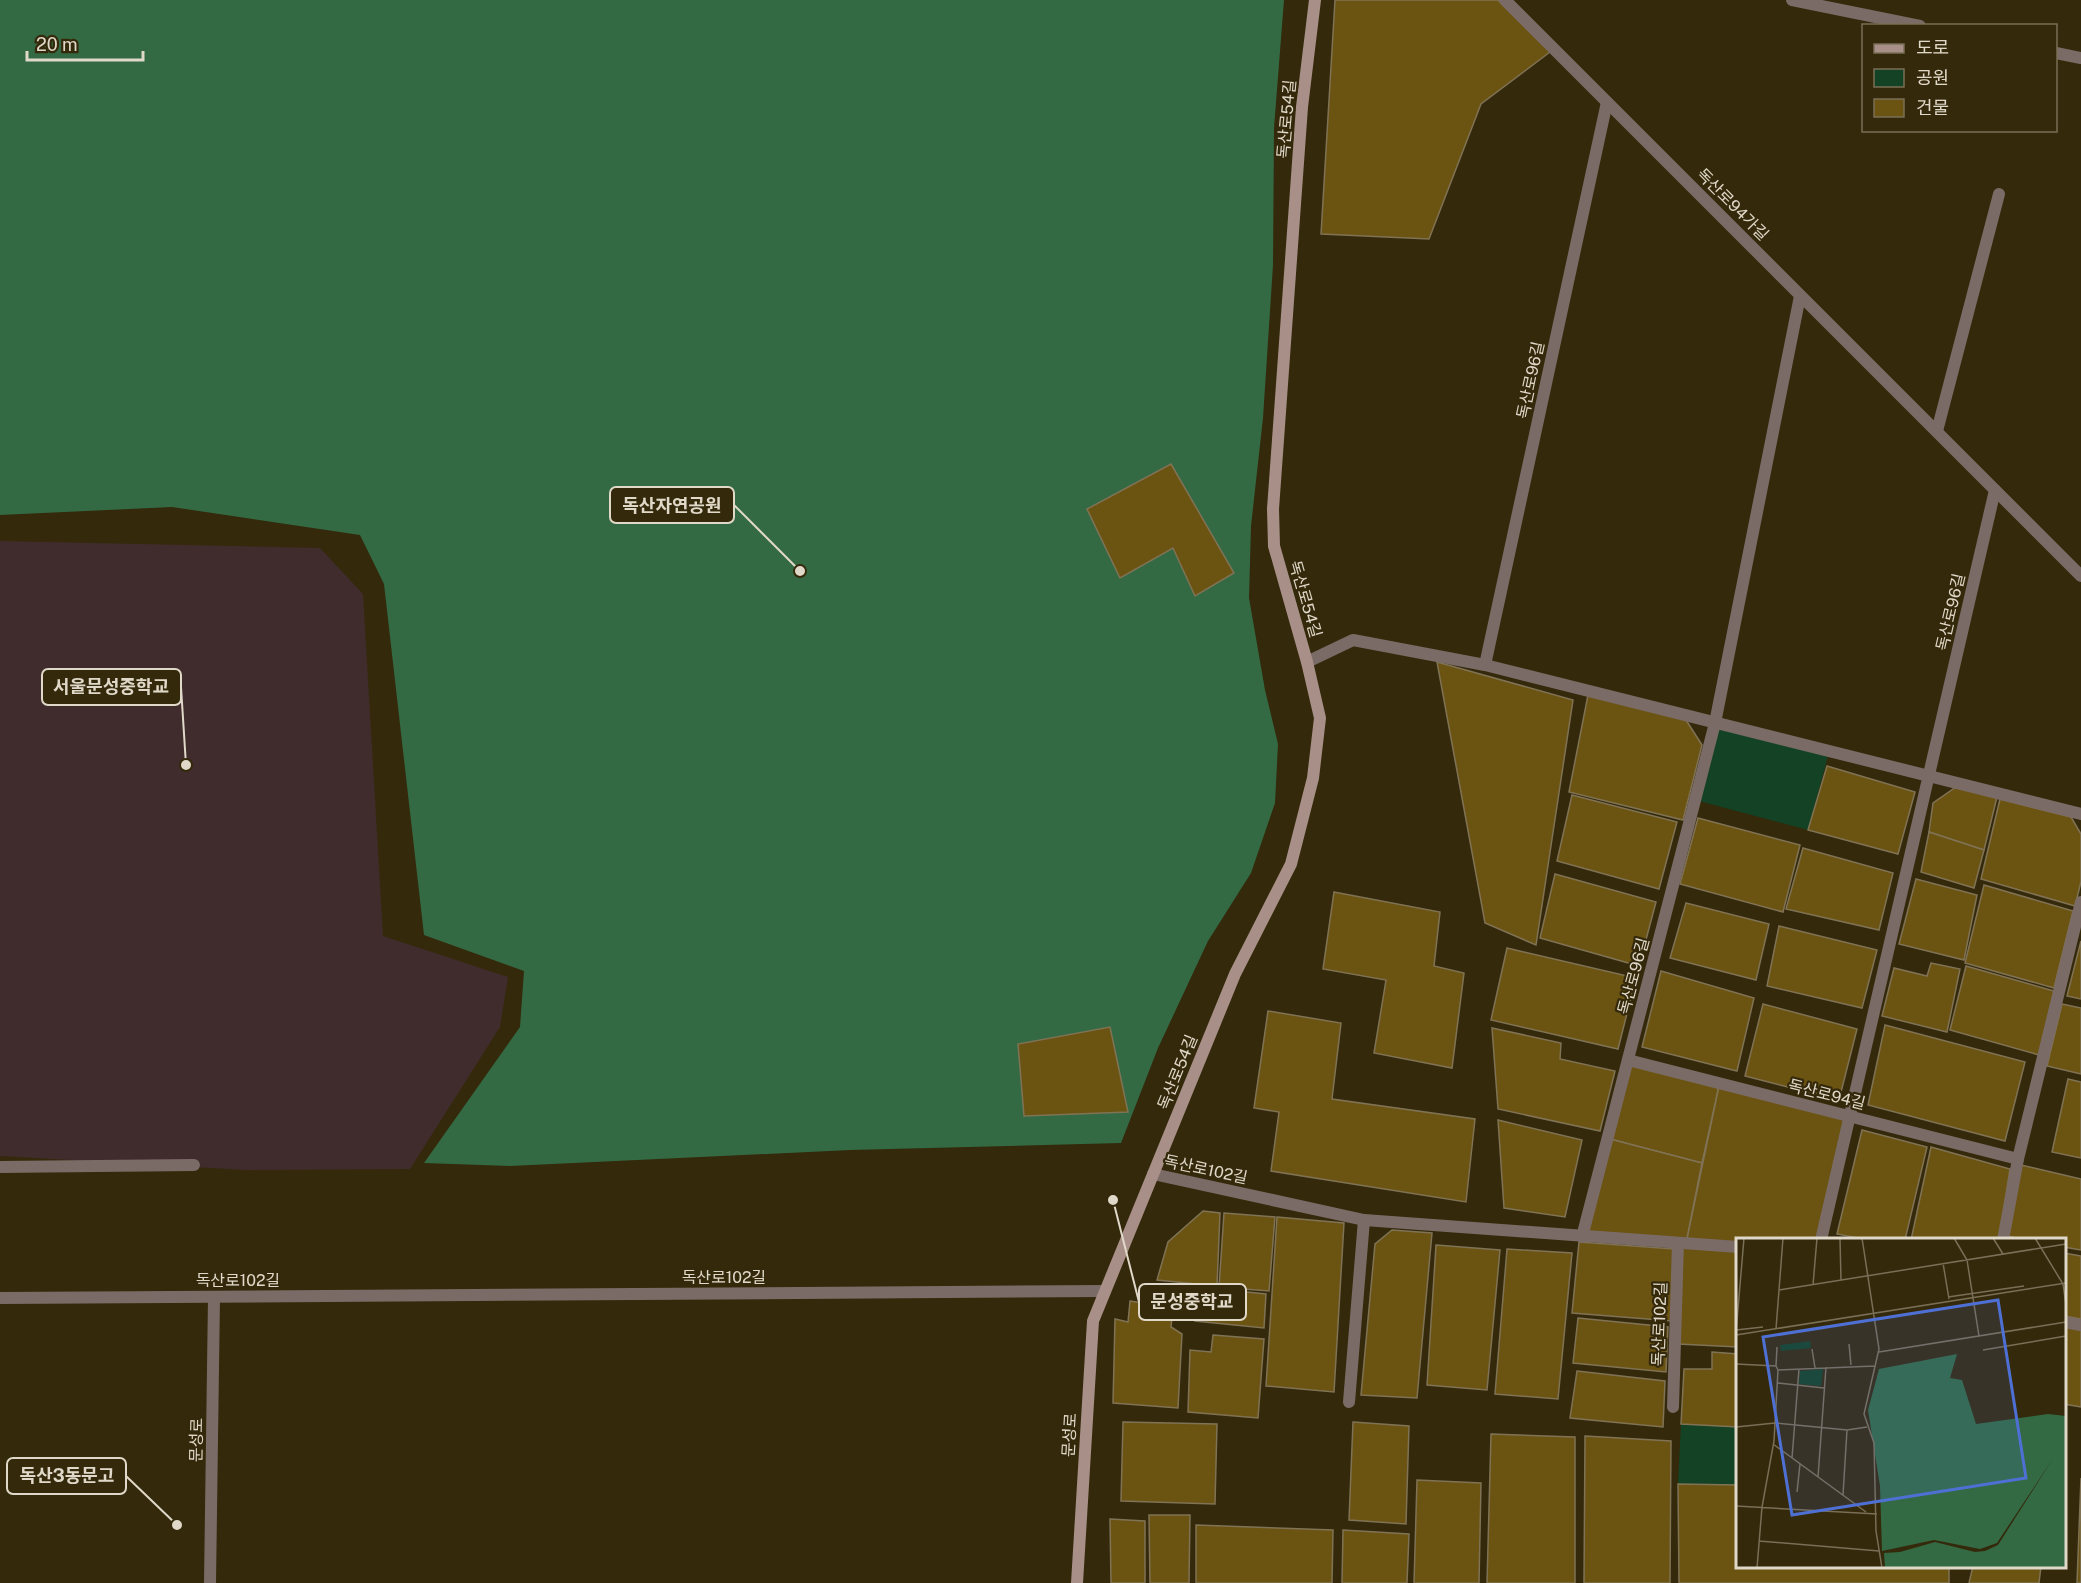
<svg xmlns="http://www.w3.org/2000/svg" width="2081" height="1583" viewBox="0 0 2081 1583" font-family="'Public Sans','Noto Sans KR',sans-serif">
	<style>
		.education { fill: #402c2c }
		.green { fill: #134224 }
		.forest { fill: #336a44 }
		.building { fill: #6b5312; stroke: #807355; stroke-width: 1.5 }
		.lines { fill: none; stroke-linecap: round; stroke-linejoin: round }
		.street { stroke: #7b6b66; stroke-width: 12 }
		.secondary { stroke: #a89088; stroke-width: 12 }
		.labels { text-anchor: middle; stroke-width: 4.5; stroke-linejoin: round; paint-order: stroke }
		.street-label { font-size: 16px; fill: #e0d8c8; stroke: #34290b }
		.inset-road { fill: none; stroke: #796f57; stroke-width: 1.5 }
		.view { fill: #4e70d4; fill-opacity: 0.15; stroke: #4e70d4; stroke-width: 3 }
		.inset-edge { fill: none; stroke: #e0d8c8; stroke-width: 3 }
		.leader { fill: none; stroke: #e0d8c8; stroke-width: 2 }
		.callout-dot { fill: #e0d8c8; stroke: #34290b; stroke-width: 2 }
		.callout { fill: #34290b; stroke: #e0d8c8; stroke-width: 2 }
		.callout-label { font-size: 18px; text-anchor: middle; font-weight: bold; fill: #e0d8c8 }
	</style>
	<rect width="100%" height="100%" fill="#34290b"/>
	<polygon class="education" points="0,541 320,548 363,594 383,936 508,977 500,1027 410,1169 246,1170 0,1156"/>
	<g class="green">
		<polygon points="1715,723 1829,752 1808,830 1695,800"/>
		<polygon points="1681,1424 1737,1427 1737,1485 1678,1484"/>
	</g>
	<polygon class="forest" points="0,0 1284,0 1274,128 1273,265 1263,418 1251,526 1249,598 1265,690 1278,744 1275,803 1251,873 1208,941 1158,1048 1121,1143 850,1150 510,1166 424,1163 520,1027 524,971 424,935 384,584 360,535 172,507 0,515"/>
	<g class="building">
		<polygon points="1335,0 1498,0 1550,52 1481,104 1429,239 1321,234"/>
		<polygon points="1171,464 1234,573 1195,596 1173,548 1120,578 1087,509"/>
		<polygon points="1437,662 1573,700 1536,945 1485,923"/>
		<polygon points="1588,695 1686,720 1702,745 1683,820 1569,792"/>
		<polygon points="1827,766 1915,792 1898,854 1808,830"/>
		<polygon points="1956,787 1997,797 1984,850 1929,832 1933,803"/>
		<polygon points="1572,795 1677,822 1659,889 1557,861"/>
		<polygon points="2000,799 2071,817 2081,834 2081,882 2075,906 1981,879"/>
		<polygon points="1698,818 1800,845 1783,912 1680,884"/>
		<polygon points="1929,832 1984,850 1974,888 1921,872"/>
		<polygon points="1803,848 1893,873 1879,930 1786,909"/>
		<polygon points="1555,874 1656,902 1639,966 1540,938"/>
		<polygon points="1916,879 1977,895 1964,960 1899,944"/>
		<polygon points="1984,885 2073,911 2054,988 1965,963"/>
		<polygon points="1334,892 1440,912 1434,966 1464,973 1452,1068 1374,1053 1386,980 1323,969"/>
		<polygon points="1686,903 1769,924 1756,980 1670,958"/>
		<polygon points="1779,926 1877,950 1862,1008 1767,986"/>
		<polygon points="2081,941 2081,999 2067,996"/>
		<polygon points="1507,948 1636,978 1618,1049 1491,1020"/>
		<polygon points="1931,963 1960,969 1947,1032 1882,1016 1894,968 1927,976"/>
		<polygon points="1966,966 2054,991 2039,1055 1950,1030"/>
		<polygon points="1661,971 1754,998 1737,1071 1642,1047"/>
		<polygon points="1763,1004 1857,1029 1839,1100 1745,1076"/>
		<polygon points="2062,1004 2081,1008 2081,1074 2047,1066"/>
		<polygon points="1268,1011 1341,1023 1332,1099 1475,1119 1466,1202 1271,1171 1279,1112 1254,1108"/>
		<polygon points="1885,1025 2025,1062 2005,1141 1868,1105"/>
		<polygon points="1110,1027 1128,1112 1024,1116 1018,1044"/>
		<polygon points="1492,1028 1561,1043 1560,1059 1615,1071 1600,1131 1498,1109"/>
		<polygon points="1629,1063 1719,1086 1702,1163 1610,1139"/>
		<polygon points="2068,1079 2081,1082 2081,1158 2052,1152"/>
		<polygon points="1719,1086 1846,1118 1818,1240 1738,1240 1738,1245 1686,1243"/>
		<polygon points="1498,1120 1582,1140 1565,1217 1504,1208"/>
		<polygon points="1862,1130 1927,1147 1905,1240 1868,1240 1837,1234"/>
		<polygon points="1610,1139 1702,1163 1686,1243 1585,1236"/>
		<polygon points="1931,1147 2010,1169 1999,1240 1911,1240"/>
		<polygon points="2021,1165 2081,1179 2081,1250 2064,1247 2064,1240 2025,1240 2008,1236"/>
		<polygon points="1203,1211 1220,1213 1217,1286 1157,1280 1168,1242"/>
		<polygon points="1224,1213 1275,1217 1269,1291 1219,1287"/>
		<polygon points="1277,1217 1344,1223 1334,1392 1266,1386"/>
		<polygon points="1392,1230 1432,1233 1417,1398 1361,1395 1375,1244"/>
		<polygon points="1579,1242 1674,1249 1672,1321 1572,1313"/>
		<polygon points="1436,1245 1500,1250 1487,1390 1427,1385"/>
		<polygon points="1680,1247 1738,1251 1738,1347 1678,1344"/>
		<polygon points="1507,1249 1572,1253 1558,1399 1495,1394"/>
		<polygon points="2064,1253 2081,1256 2081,1319 2064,1316"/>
		<polygon points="1197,1287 1266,1294 1264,1328 1195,1321"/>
		<polygon points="1130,1301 1173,1308 1171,1327 1182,1334 1178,1408 1113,1403 1115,1319 1128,1322"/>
		<polygon points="1578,1318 1668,1327 1666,1372 1573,1363"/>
		<polygon points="2064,1326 2081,1329 2081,1407 2064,1404"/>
		<polygon points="1213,1335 1264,1339 1258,1418 1188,1412 1190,1350 1211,1352"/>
		<polygon points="1712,1352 1738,1354 1738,1427 1681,1424 1684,1369 1712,1369"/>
		<polygon points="1577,1371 1665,1381 1663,1427 1570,1418"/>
		<polygon points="1123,1422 1217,1424 1215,1504 1121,1501"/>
		<polygon points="1353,1422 1409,1426 1406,1524 1349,1520"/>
		<polygon points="1491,1434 1575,1437 1575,1583 1487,1583"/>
		<polygon points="1585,1436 1671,1441 1670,1583 1584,1583"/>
		<polygon points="2081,1478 2081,1583 2077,1583"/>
		<polygon points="1417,1480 1481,1483 1479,1583 1414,1583"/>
		<polygon points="1678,1484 1738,1485 1738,1566 1949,1566 1949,1583 1679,1583"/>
		<polygon points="1149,1515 1190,1515 1189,1583 1150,1583"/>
		<polygon points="1110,1519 1145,1521 1145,1583 1111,1583"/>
		<polygon points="1196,1525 1333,1530 1332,1583 1196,1583"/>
		<polygon points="1343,1530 1409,1534 1407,1583 1342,1583"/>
		<polygon points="1973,1566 2041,1566 2039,1583 1969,1583"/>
	</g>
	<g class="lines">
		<g class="street">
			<polyline points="1505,0 2081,576"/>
			<polyline points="1792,0 1920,26"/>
			<polyline points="2056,53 2081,58"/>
			<polyline points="1937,431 1999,194"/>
			<polyline points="1307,662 1353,640 1485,665 2081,814"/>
			<polyline points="1485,665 1607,102"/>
			<polyline points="1628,1060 2018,1159"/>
			<polyline points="0,1167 194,1165"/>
			<polyline points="1153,1174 1364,1220 1738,1247"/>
			<polyline points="1582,1237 1715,723 1800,296"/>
			<polyline points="1821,1240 1995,490"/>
			<polyline points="2003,1240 2018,1159 2081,902"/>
			<polyline points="0,1298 1105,1291"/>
			<polyline points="2064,1322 2081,1325"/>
			<polyline points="1349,1402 1364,1220"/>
			<polyline points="1673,1407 1678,1243"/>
			<polyline points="210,1583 214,1297"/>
		</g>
		<polyline class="secondary" points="1077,1583 1093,1321 1235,974 1291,864 1313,778 1320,718 1307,662 1274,546 1273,509 1302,107 1315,0"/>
	</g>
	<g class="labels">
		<g class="street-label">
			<text transform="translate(1286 119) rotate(-85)" y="6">독산로54길</text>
			<text transform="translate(1733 204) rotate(45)" y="6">독산로94가길</text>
			<text transform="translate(1530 380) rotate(-78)" y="6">독산로96길</text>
			<text transform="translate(1306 599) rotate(74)" y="6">독산로54길</text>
			<text transform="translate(1950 612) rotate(-77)" y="6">독산로96길</text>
			<text transform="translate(1633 976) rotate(-75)" y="6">독산로96길</text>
			<text transform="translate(1177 1072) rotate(-68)" y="6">독산로54길</text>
			<text transform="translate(1827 1094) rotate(14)" y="6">독산로94길</text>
			<text transform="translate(1206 1169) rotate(12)" y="6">독산로102길</text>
			<text x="724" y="1283">독산로102길</text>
			<text x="238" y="1286">독산로102길</text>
			<text transform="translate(1659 1324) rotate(-88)" y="6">독산로102길</text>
			<text transform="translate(1069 1435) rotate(-87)" y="6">문성로</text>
			<text transform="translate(196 1440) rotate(-89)" y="6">문성로</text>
		</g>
	</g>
	<g transform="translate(1736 1238)">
		<rect width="330" height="330" fill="#34290b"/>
		<path d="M74,103L75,110L45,113L44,107ZM87,131L85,148L63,146L64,133Z" fill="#134224"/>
		<path d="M221,116L214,140L226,142L240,186L312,176L330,178V330H149L148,315L164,314L199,304L239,314L249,313L262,307L318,219L261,305L244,311L198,302L146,313L144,248L132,172L143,131Z" fill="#336a44"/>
		<path class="inset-road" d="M95,0H141M126,0L143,111L128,176L138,205L140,293L146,330M218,0L231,22L243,98M257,0L267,16M299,0L327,46L330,67M104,1L105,42M207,25L213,61M77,47L81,0M43,52L330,6M212,59L288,48M40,91L47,0M0,92L27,89M0,94L8,0M0,97L330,45M113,106L115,127M76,111L79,130M247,112L330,98M143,114L330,84M0,126L40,128L42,132L139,128M40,128L41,109M42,145L88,150M0,189L39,185L111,192L131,189M37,206L130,274M56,220L63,131M82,239L90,129M61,254L64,226M107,257L111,192M0,268L141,276M23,303L143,313M21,330L26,269L38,203L42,132"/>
		<path class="view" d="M262,62L290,240L56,277L27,99Z"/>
		<rect width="330" height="330" class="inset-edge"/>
	</g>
	<path class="leader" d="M800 571L734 505M186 765L181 687M1113 1200L1139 1302M177 1525L126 1476"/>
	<g class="callout-dot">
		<circle cx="800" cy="571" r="6"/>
		<circle cx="186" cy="765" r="6"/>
		<circle cx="1113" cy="1200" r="6"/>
		<circle cx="177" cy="1525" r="6"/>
	</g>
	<g class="callout">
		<rect x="610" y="487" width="124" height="36" rx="6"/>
		<rect x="42" y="669" width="139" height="36" rx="6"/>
		<rect x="1139" y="1284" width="107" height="36" rx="6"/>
		<rect x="7" y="1458" width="119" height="36" rx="6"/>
	</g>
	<g class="callout-label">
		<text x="672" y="512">독산자연공원</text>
		<text x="111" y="693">서울문성중학교</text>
		<text x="1192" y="1308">문성중학교</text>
		<text x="67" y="1482">독산3동문고</text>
	</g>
	<rect x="1862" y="24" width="195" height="108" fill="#34290b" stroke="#796f57" stroke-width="1.5"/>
	<rect x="1874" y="44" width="30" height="9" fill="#a89088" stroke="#796f57" stroke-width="1.5"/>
	<text x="1916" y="54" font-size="18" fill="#e0d8c8">도로</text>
	<rect x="1874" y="69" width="30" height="18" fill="#134224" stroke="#796f57" stroke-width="1.5"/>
	<text x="1916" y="84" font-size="18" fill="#e0d8c8">공원</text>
	<rect x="1874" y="99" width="30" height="18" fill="#6b5312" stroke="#796f57" stroke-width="1.5"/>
	<text x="1916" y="114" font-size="18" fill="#e0d8c8">건물</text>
	<path d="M27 51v9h116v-9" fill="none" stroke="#e0d8c8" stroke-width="3"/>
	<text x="36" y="51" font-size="18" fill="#e0d8c8" stroke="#34290b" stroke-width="4.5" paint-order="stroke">20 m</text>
</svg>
